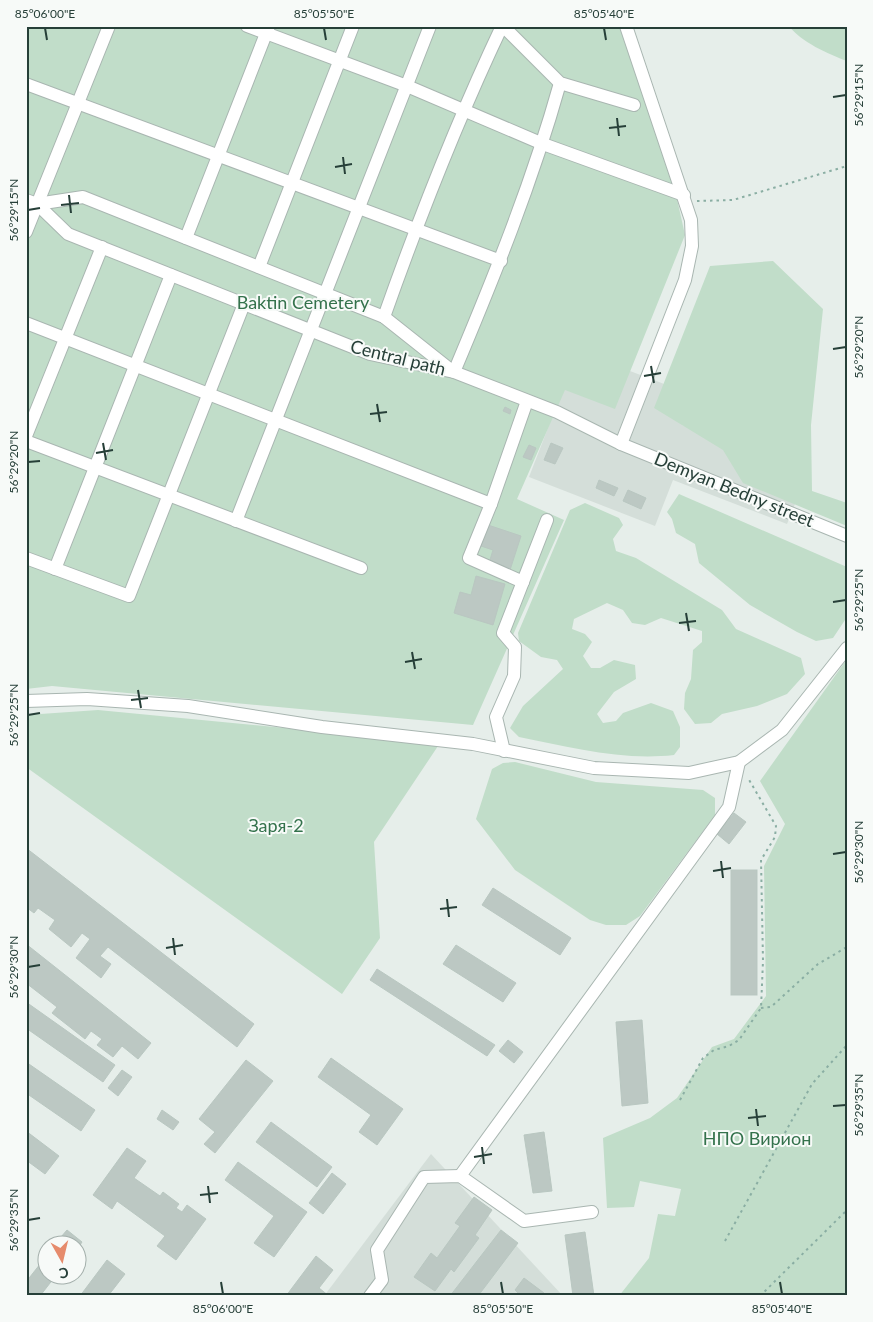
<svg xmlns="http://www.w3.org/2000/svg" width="873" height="1322" viewBox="0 0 873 1322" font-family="Lato,sans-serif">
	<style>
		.built { fill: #d4ded9 }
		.green { fill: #c1ddc9 }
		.building { fill: #bcc8c3; stroke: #b9c7c1 }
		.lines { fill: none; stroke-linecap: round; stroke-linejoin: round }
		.minor-casing { stroke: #a9b6b1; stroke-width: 14 }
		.path { stroke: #8aaea3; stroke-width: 2; stroke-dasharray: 2.5 4; stroke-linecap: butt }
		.minor { stroke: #fff; stroke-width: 12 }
		.ticks { fill: none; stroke: #263f38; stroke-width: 2 }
		.labels { text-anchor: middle; stroke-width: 4; stroke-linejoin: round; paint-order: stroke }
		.park-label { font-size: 18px; fill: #34724c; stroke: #f7faf8 }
		.street-label { font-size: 18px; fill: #263f38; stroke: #f7faf8 }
		.neatline { fill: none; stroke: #263f38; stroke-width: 2 }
		.ticks-label { font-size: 12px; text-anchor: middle; fill: #263f38 }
	</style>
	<rect width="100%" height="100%" fill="#e6eeea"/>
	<g class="built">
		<polygon points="630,371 693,395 682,425 807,474 787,524 673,480 655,526 529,477 565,384"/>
		<polygon points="431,1154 563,1296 324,1296"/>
	</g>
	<g class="green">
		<polygon points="26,26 619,26 675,190 685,235 615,409 565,390 517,499 564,520 473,725 52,686 26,689"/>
		<path d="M789,26H847V61C828,54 801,42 789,26Z"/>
		<polygon points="773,261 823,309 811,425 812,491 847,503 847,526 743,483 723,450 654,408 710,266"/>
		<polygon points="679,494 847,567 847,617 833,638 816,641 797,632 750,605 699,563 695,544 676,533 672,519 667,512"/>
		<path d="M585,503L619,518L623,525L613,539L616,551L636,558L722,610L736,629L801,658L805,674L787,694L757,706L722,714L711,723L695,724L684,709L685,693L691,679L693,650L702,642V631L661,618L645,625L632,623L623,610L607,603L574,619L572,629L585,634L592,642L583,656L591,668H600L614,660L635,665L636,679L614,692L597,714L603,723L616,721L623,713L651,703L673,711L680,727V747L674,755C622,761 569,747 519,737L510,728L523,706L563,669L557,660L541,657L519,641L518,633L570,510Z"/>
		<polygon points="847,659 847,1296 619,1296 649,1258 658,1214 675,1216 681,1189 640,1181 634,1207 607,1208 603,1138 650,1118 677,1098 712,1047 734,1039 766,996 764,866 785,824 760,781"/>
		<polygon points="98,710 440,743 374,842 380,938 342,994 26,767 26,715"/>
		<polygon points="515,762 596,782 703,790 715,798 715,815 640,916 626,925 606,925 590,920 515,870 476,819 492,769 503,763"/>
	</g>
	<g class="building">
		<polygon points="505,407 511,410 510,414 503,411"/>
		<polygon points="551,443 563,448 555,464 544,460"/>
		<polygon points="529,445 536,448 531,460 523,457"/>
		<polygon points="599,480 618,488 614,496 596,488"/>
		<polygon points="628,490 646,498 641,509 623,501"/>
		<polygon points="485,524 521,536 510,570 489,563 493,550 478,545"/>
		<polygon points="476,576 505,584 493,625 454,613 460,592 471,595"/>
		<polygon points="734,813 746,822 729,844 717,834"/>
		<polygon points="26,848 254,1024 237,1047 108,947 100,956 111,964 101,978 76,958 90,939 82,933 71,947 49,929 55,920 38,908 34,913 26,907"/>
		<rect x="731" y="870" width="26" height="125"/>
		<polygon points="493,888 571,938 560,955 482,905"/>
		<polygon points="26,944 151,1043 138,1059 122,1046 113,1057 97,1045 102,1039 91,1031 85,1039 52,1013 57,1007 26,983"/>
		<polygon points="456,945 516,983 503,1002 443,964"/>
		<polygon points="377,969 495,1045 487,1056 370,980"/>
		<polygon points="26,1002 115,1065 103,1082 26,1028"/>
		<polygon points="642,1020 648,1103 622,1106 616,1022"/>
		<polygon points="508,1040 523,1052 514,1063 499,1051"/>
		<polygon points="331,1058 403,1109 377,1145 359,1132 371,1115 318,1077"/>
		<polygon points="246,1060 273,1081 215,1153 204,1144 215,1132 199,1119"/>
		<polygon points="26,1062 95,1110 81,1131 26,1093"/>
		<polygon points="122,1070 132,1077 118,1096 108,1088"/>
		<polygon points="162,1110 179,1122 173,1130 157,1119"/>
		<polygon points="271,1122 332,1167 317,1187 256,1142"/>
		<polygon points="26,1131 59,1156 45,1174 26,1160"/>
		<polygon points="544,1132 552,1191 533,1193 524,1135"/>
		<polygon points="127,1148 146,1161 134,1178 160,1196 163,1192 179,1204 176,1208 182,1212 187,1205 206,1219 176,1260 157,1246 165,1236 117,1201 112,1209 93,1195"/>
		<polygon points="238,1162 307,1212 274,1257 254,1243 274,1216 225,1180"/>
		<polygon points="332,1173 346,1184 323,1214 309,1203"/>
		<polygon points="474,1197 492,1210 475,1235 479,1238 454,1272 451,1269 435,1291 414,1277 431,1253 437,1258 460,1226 455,1223"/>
		<polygon points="67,1230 82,1242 78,1248 78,1244 55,1244"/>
		<polygon points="501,1230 518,1243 478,1296 450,1296"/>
		<polygon points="585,1232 594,1296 573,1296 565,1235"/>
		<polygon points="48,1254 48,1274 57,1274 40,1296 26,1296 26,1282"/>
		<polygon points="316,1256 333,1270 319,1288 329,1296 286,1296"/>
		<polygon points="107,1260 125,1274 108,1296 80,1296"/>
		<polygon points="524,1278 544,1293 543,1296 521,1296 515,1290"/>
	</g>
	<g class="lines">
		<defs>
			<g id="minor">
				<polyline points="247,26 407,86 543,144 684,195"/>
				<polyline points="503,26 560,83 634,105"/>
				<polyline points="26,84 501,261"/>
				<polyline points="26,200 37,204 68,234 370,354 454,372 557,412 621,444 847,536"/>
				<polyline points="37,204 83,197 384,317 452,371"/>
				<polyline points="26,232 109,26"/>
				<polyline points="186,238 269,26"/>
				<polyline points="259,267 353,26"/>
				<path d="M384,317C419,218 457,121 502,26"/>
				<polyline points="26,323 491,504"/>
				<path d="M454,372C494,277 532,183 560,83"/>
				<polyline points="26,436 102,247"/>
				<polyline points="26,441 361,568"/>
				<polyline points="621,444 685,280 692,246 691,220 626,26"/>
				<polyline points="236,521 430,26"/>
				<polyline points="26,558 129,596 244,304"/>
				<polyline points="55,569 171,275"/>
				<polyline points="523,582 469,558 491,504 527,401"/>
				<polyline points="26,701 87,699 188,706 322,727 473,744 594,768 689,773 739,762 782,730 847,648"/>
				<polyline points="504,751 496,717 514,676 515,647 503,633 547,520"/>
				<polyline points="460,1176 729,807 739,762"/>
				<polyline points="370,1296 382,1280 377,1250 424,1177 460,1176 524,1221 592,1212"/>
			</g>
		</defs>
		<use href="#minor" class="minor-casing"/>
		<g class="path">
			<polyline points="697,201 733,200 847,166"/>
			<polyline points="761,1008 771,1007 818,964 847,947"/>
			<polyline points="680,1100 703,1058 714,1050 729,1046 739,1040 761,1008 763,961 761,860 775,837 776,826 748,778"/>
			<polyline points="725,1241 812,1084 847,1045"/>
			<polyline points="760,1296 847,1210"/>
		</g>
		<use href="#minor" class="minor"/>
	</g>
	<path class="ticks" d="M45,28L47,40M324,28L326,40M604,28L606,40M833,97L846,95M617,118L619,136M609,128L626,126M343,157L345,174M335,167L352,164M69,195L71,213M61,205L79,203M28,210L40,208M833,349L846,347M651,366L654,383M644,376L661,373M377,404L380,422M370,414L387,412M103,443L106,460M96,453L113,450M28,462L40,461M833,602L846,600M686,613L689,631M679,623L696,621M412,652L415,669M405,662L422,659M138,690L141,708M131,700L148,698M28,715L40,713M833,854L846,852M721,861L723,878M713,871L731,868M447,899L449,917M440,909L457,907M173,938L175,955M166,948L183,945M28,967L40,965M833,1106L846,1105M756,1109L758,1126M748,1118L766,1116M482,1147L484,1164M474,1157L492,1154M208,1186L210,1203M200,1195L218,1193M28,1220L40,1218M221,1282L223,1294M501,1282L503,1294M780,1282L782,1294"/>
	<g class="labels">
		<g class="park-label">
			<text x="303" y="309">Baktin Cemetery</text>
			<text x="276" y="832">Заря-2</text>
			<text x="757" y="1145">НПО Вирион</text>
		</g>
		<g class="street-label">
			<text transform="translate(398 358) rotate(14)" y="6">Central path</text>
			<text transform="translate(734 490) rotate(22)" y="6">Demyan Bedny street</text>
		</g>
	</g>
	<rect width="873" height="1322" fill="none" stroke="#f7faf8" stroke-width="55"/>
	<g transform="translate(62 1260) rotate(172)"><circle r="24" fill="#f7faf8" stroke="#a3afab"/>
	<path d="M0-4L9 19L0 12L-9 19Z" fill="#e68b6c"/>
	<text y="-8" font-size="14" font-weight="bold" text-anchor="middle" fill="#263f38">С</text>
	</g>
	<rect x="28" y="28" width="818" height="1266" class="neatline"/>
	<g class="ticks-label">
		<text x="45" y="18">85°06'00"E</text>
		<text x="324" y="18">85°05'50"E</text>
		<text x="604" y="18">85°05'40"E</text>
		<text transform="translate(859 95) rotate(-90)" y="4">56°29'15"N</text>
		<text transform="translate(14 210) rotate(-90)" y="4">56°29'15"N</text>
		<text transform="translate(859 347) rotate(-90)" y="4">56°29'20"N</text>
		<text transform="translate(14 462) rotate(-90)" y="4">56°29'20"N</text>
		<text transform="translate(859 600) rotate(-90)" y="4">56°29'25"N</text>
		<text transform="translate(14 715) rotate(-90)" y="4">56°29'25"N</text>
		<text transform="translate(859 852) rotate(-90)" y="4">56°29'30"N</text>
		<text transform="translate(14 967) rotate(-90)" y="4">56°29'30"N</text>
		<text transform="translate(859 1105) rotate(-90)" y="4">56°29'35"N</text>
		<text transform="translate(14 1220) rotate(-90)" y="4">56°29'35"N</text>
		<text x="223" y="1313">85°06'00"E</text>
		<text x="503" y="1313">85°05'50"E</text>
		<text x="782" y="1313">85°05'40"E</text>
	</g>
</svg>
